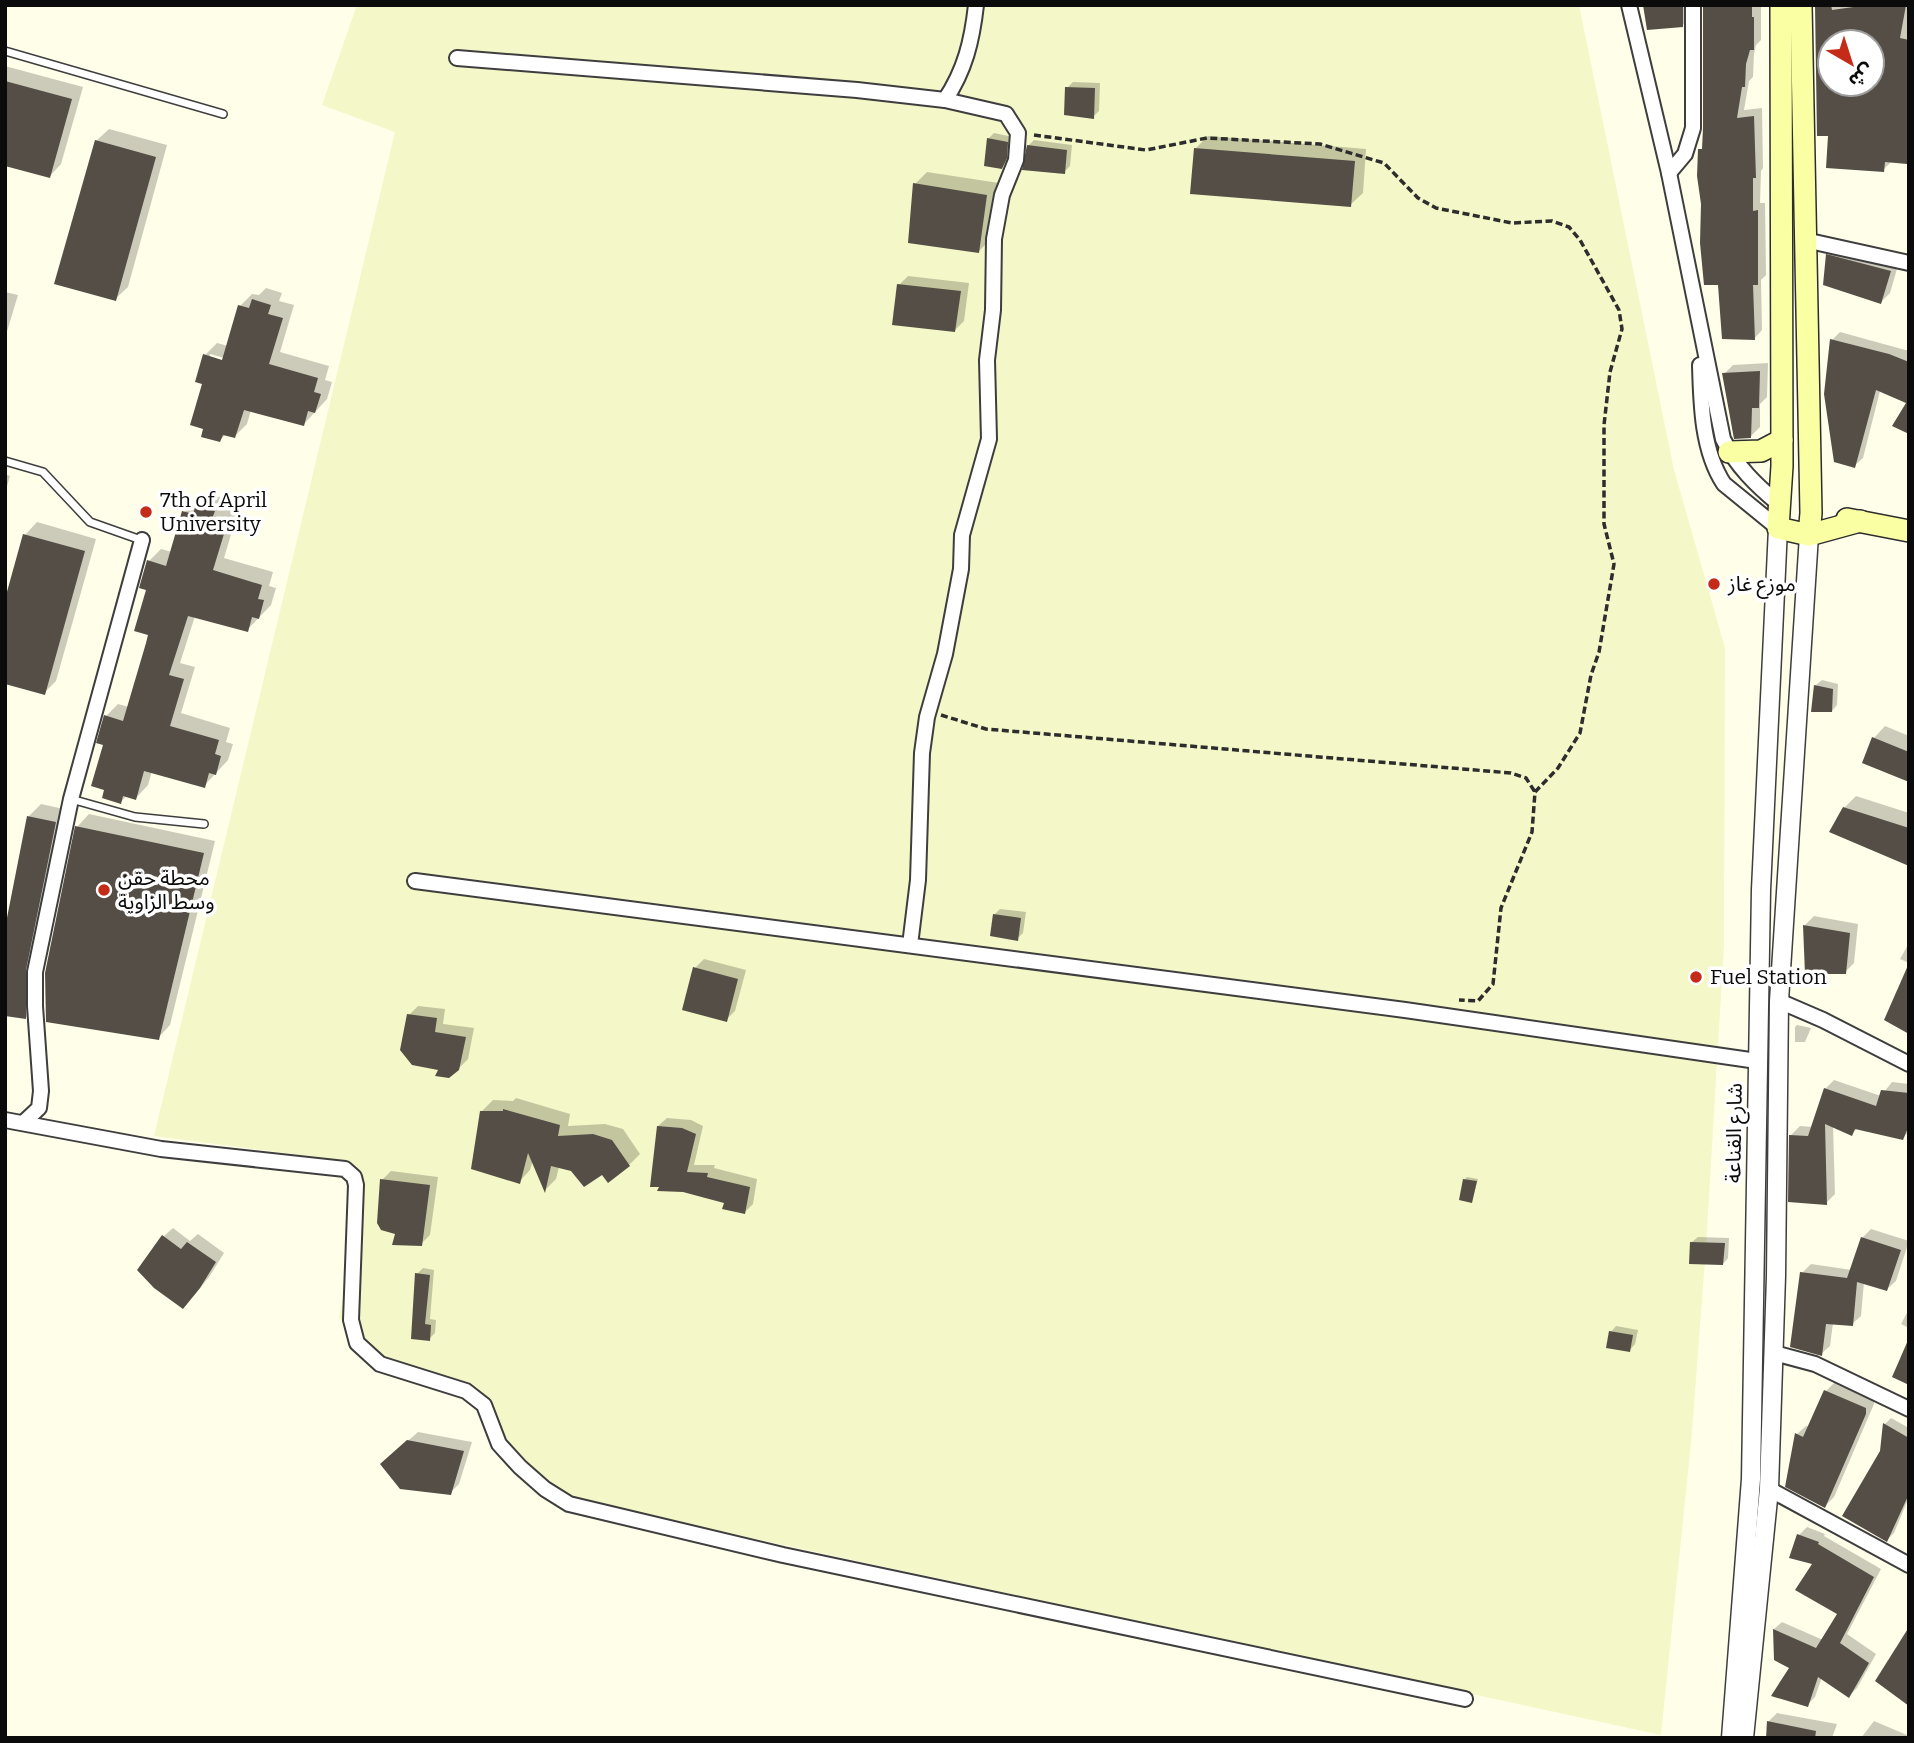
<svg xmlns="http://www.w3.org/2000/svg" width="1914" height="1743" viewBox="0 0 1914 1743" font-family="Bitter,'Noto Sans Arabic',serif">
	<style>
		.farmland { fill: #f4f7c7 }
		.shadow { fill: #0003; fill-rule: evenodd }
		.building { fill: #544e46; fill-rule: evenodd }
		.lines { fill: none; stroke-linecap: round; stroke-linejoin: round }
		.service-casing { stroke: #3e3e3e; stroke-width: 10 }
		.minor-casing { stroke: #3e3e3e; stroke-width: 18 }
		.tertiary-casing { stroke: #3e3e3e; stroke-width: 21 }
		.secondary-casing { stroke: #2d2d2d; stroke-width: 24 }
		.path { stroke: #2d2d2d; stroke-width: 3.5; stroke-dasharray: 7 3.5; stroke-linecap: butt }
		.service { stroke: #fff; stroke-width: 7 }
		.minor { stroke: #fff; stroke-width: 14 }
		.tertiary { stroke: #fff; stroke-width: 18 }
		.secondary { stroke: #fbffa4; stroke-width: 21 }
		.poi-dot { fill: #c52b19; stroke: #fff; stroke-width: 2.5 }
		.labels { text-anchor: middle; stroke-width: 7; stroke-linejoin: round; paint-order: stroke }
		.poi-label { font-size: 21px; fill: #0b0b0b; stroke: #fff; text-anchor: start }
		.street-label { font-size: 21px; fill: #0b0b0b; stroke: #fff }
	</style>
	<rect width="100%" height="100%" fill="#fffee9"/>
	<polygon class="farmland" points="357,5 1579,5 1674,470 1725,648 1724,944 1706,1246 1692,1432 1661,1735 539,1492 462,1380 398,1370 339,1318 353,1249 347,1161 154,1136 395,132 322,105"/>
	<g class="shadow">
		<polygon points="1645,5 1692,5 1691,17 1683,25"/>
		<polygon points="1703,5 1761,5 1761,40 1756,45 1754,54 1753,77 1749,81 1744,110 1762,108 1763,168 1761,171 1760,203 1765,203 1766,275 1761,280 1762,330 1754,339 1720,283 1702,204 1700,150 1704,147"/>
		<path d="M1817,5H1909V159L1906,162L1892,161L1883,170L1830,134ZM1830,42H1872V84H1830Z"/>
		<polygon points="5,66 83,87 61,164 49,177 5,165"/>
		<polygon points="1073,82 1100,83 1099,111 1093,117 1067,88"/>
		<polygon points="109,129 167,145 128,287 115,299 96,141"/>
		<polygon points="994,133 1013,137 1011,151 1007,161 1002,167 988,139"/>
		<polygon points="1208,136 1366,149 1363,193 1350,205 1196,148"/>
		<polygon points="1034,140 1072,145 1070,166 1064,172 1028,146"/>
		<polygon points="927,172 999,183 991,239 979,251 915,184"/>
		<polygon points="1836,246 1899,262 1890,293 1881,302 1828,255"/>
		<polygon points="908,276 969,283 964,321 955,330 899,285"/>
		<path d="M266,288L282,293L279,301L294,305L280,352L329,366L325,380L332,382L327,399L304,424L251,410L247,424L235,436L226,434L220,440L204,383L205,355L217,343L228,346L240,306L252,294L259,295ZM210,354L231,360L230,364L210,358Z"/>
		<polygon points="5,292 18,295 5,338"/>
		<polygon points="1840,332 1909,351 1909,402 1880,391 1863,458 1854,466 1832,340"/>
		<polygon points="1768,363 1767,397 1760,404 1760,427 1751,436 1724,374 1733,365"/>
		<polygon points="5,474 10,476 5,493"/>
		<polygon points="210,494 226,499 224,507 238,511 224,558 273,572 269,586 276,588 271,605 247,630 195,616 180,663 195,667 181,713 230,728 226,742 233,744 228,760 204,786 152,771 148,785 136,798 127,795 121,802 105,744 106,716 118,704 129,707 150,634 149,561 161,549 172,552 184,512 196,500 202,501"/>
		<polygon points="37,522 96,539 56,681 44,693 25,535"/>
		<polygon points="1822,680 1838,684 1837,705 1832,711 1816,685"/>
		<polygon points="1885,726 1909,736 1909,780 1874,738"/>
		<polygon points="1856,796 1909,813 1909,865 1844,808"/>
		<polygon points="41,804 68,810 37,957 38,1005 26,1017 5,1014 29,816"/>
		<polygon points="89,814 215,841 170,1025 158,1038 77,827"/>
		<polygon points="1000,909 1026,912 1023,933 1017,939 995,914"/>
		<polygon points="1814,916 1858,924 1854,963 1845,972 1807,972 1805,925"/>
		<polygon points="1909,943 1909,963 1900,959"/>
		<polygon points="704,959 746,970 735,1011 726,1020 695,968"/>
		<polygon points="418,1006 445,1009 443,1024 474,1028 468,1059 458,1069 441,1069 409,1015"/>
		<polygon points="1797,1025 1811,1028 1805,1042 1795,1042 1795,1027"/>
		<polygon points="1834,1080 1881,1096 1892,1082 1909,1084 1909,1132 1902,1138 1858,1128 1851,1134 1833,1126 1835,1194 1826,1203 1791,1135 1800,1126 1813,1127 1825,1089"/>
		<polygon points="516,1098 570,1114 568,1126 605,1124 623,1129 640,1154 629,1165 602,1173 559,1167 556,1179 546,1189 533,1160 530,1170 519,1182 482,1111 493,1100 513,1101"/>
		<polygon points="667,1118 691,1120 703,1126 694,1165 715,1165 714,1168 757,1179 753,1204 745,1212 726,1202 662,1185 658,1126"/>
		<polygon points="391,1171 438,1177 430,1235 421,1244 397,1233 382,1180"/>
		<polygon points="1467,1177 1478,1179 1472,1201 1465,1179"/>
		<polygon points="173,1228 190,1241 198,1234 224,1253 209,1277 192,1298 164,1236"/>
		<polygon points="1871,1229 1909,1241 1896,1281 1887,1289 1864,1282 1861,1316 1852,1324 1833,1323 1830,1346 1821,1354 1802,1273 1811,1264 1852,1270 1862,1238"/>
		<polygon points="1698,1237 1729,1238 1728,1258 1723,1264 1692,1242"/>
		<polygon points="423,1268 434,1270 430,1319 436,1320 435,1333 429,1339 413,1337 417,1274"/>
		<polygon points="1909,1309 1909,1328 1901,1324"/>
		<polygon points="1616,1326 1638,1330 1635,1344 1630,1350 1611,1332"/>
		<polygon points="1835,1382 1874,1400 1874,1404 1834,1497 1825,1506 1797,1434 1806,1426 1810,1427 1826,1391"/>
		<polygon points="1891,1418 1909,1428 1909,1497 1894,1533 1887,1540 1881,1452 1885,1424"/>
		<polygon points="418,1432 472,1442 459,1484 450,1493 392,1455"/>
		<polygon points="1807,1527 1825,1534 1824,1536 1881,1569 1847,1634 1876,1654 1857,1688 1849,1696 1822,1677 1815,1697 1807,1705 1792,1667 1776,1659 1774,1629 1782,1622 1823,1640 1840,1614 1815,1562 1799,1535"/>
		<polygon points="1777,1713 1837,1724 1832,1738 1767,1738 1768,1722"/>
		<polygon points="1874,1721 1907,1735 1906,1738 1861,1738"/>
	</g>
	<g class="building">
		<polygon points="1643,5 1683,5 1683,27 1647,30"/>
		<polygon points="1703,5 1752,5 1752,17 1754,17 1754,50 1750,50 1746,64 1745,87 1742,87 1737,118 1754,116 1756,178 1753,178 1753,211 1758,210 1758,285 1753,285 1755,340 1722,339 1718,285 1704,285 1700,243 1701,204 1697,176 1698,149 1702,149 1703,128"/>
		<path d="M1815,5H1831L1832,10L1868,5H1906L1900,38L1909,40V154L1907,164L1885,162L1884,172L1826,168L1828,136H1817ZM1830,42H1872V84H1830Z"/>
		<polygon points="5,81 72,99 50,178 5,166"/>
		<polygon points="1065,87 1095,88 1094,119 1064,115"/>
		<polygon points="987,138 1008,142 1007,158 1002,169 984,166"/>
		<polygon points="95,140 156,157 116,301 54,284"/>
		<polygon points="1027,145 1067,150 1065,174 1022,170"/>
		<polygon points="1194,148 1355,161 1351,207 1190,194"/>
		<polygon points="913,183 987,195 979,253 908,243"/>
		<polygon points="1826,254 1891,271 1881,304 1823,285"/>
		<polygon points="897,284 961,291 955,332 892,325"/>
		<polygon points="252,299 271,305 268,314 283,318 269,364 318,378 314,392 321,394 315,413 308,411 304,426 244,410 235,438 223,435 220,442 201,437 203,429 190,425 202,384 195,382 203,354 222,360 238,305 249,308"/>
		<polygon points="1830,339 1889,354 1909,362 1909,434 1892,426 1906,403 1876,390 1855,468 1834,462 1824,394"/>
		<polygon points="1760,371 1759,408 1752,408 1751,438 1734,439 1722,373"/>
		<polygon points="196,505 215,511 212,519 227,524 213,570 262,585 258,599 264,600 259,619 252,617 248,632 188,616 169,675 184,679 170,726 219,740 215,754 221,756 216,775 209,773 205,788 144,771 136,800 123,796 121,804 102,798 104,790 91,786 103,745 96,743 104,715 123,721 146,643 148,635 134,631 146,590 139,588 147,560 166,566 182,511 193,514"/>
		<polygon points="23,534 85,551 45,695 5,684 5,599"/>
		<polygon points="1814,685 1833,689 1832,712 1811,712"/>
		<polygon points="1872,737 1909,752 1909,782 1862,763"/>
		<polygon points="1843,807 1909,828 1909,866 1829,832"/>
		<polygon points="27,816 56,822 26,970 26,1019 5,1016 5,928"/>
		<polygon points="75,826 204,853 159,1040 46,1022 45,973"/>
		<polygon points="993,914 1021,918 1018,941 990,936"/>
		<polygon points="1803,925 1850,933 1846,974 1805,974"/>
		<polygon points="1909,963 1909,1034 1884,1020"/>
		<polygon points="693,967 738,979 727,1022 682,1010"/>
		<polygon points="407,1014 437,1018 435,1032 466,1037 459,1070 449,1078 435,1076 438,1070 412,1065 400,1050"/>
		<polygon points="1824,1088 1876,1106 1881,1090 1909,1093 1909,1125 1903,1140 1855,1129 1852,1136 1825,1124 1827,1205 1788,1202 1789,1135 1808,1136"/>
		<polygon points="503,1109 560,1125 558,1136 593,1134 612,1140 630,1166 608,1183 602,1175 584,1187 571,1171 551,1166 545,1193 528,1153 520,1184 471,1169 480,1111 503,1111"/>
		<polygon points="657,1126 682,1128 696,1134 687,1172 708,1173 707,1177 750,1187 745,1214 722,1209 724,1203 683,1192 657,1191 659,1187 650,1187"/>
		<polygon points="380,1179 430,1185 422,1246 392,1245 395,1234 381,1230 377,1223"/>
		<polygon points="1463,1179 1477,1181 1472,1203 1459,1200"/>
		<polygon points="162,1235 181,1249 187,1242 216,1262 200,1288 183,1309 154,1288 137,1270"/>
		<polygon points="1861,1237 1901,1250 1887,1291 1857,1282 1853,1326 1826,1324 1822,1356 1790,1347 1800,1272 1847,1278"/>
		<polygon points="1690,1242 1725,1243 1723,1265 1689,1264"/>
		<polygon points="415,1273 430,1275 425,1324 431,1325 430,1341 411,1339"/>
		<polygon points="1609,1331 1633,1335 1630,1352 1606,1348"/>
		<polygon points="1909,1338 1909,1385 1892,1377"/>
		<polygon points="1824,1390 1866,1408 1866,1414 1825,1508 1785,1487 1795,1433 1803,1437"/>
		<polygon points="1883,1423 1909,1438 1909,1494 1887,1542 1842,1516 1880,1451"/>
		<polygon points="407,1440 464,1451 451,1495 400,1489 380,1464"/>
		<polygon points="1797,1534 1819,1542 1818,1544 1874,1577 1840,1643 1869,1663 1849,1698 1818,1677 1808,1707 1771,1696 1789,1668 1774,1660 1773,1629 1816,1648 1837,1614 1795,1590 1812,1564 1789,1558"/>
		<polygon points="1909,1627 1909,1706 1875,1681"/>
		<polygon points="1767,1721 1816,1731 1815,1738 1766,1738"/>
	</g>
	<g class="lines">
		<defs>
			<g id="service">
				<polyline points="5,51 223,114"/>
				<polyline points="5,461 43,472 90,522 141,540"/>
				<polyline points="71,799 135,817 204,824"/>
			</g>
			<g id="minor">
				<path d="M1629,5L1669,173L1723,439C1736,466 1757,486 1780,505"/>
				<path d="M457,58L857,90L945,100C965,70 972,41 976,5"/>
				<polyline points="1669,173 1685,154 1693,128 1693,5"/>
				<polyline points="1805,240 1909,263"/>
				<path d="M1700,365C1701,404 1702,451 1724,484L1778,528"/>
				<polyline points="415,881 1405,1010 1757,1061"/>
				<polyline points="910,945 918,880 922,753 927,717 945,654 961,569 962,535 989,439 987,360 993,310 994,239 1002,195 1016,160 1018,133 1006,114 945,100"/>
				<polyline points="1779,1001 1823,1020 1909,1064"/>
				<polyline points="5,1120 161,1149 345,1169 354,1177 356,1185 351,1320 357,1343 380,1364 466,1391 484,1405 499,1444 520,1467 545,1489 569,1504 783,1555 1465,1699"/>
				<polyline points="23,1123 39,1108 41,1091 35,1006 35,972 71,799 142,540"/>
				<polyline points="1774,1353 1815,1364 1909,1409"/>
				<polyline points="1769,1489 1909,1565"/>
			</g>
			<g id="tertiary">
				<polyline points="1731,1738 1751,1479 1761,890 1778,528"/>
				<polyline points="1744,1738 1769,1489 1776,1276 1779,1001 1809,535"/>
			</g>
			<g id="secondary">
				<polyline points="1781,5 1782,466 1778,528 1809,535 1860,521"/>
				<polyline points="1801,5 1811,513 1809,535"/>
				<polyline points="1729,452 1761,451 1782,440"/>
				<polyline points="1847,519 1909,531"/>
			</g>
		</defs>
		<use href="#service" class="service-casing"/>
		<use href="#minor" class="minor-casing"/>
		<use href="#tertiary" class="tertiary-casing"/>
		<use href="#secondary" class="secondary-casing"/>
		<g class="path">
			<polyline points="1034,135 1146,150 1207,138 1320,144 1384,163 1418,198 1436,208 1512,223 1552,221 1569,227 1580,240 1619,310 1622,329 1610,372 1604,425 1604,524 1614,564 1599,652 1591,675 1580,733 1558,768 1535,792 1532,832 1501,908 1493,984 1478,1001 1459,1000"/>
			<polyline points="941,715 986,729 1511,773 1526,778 1535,792"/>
		</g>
		<use href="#service" class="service"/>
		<use href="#minor" class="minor"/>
		<use href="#tertiary" class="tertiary"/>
		<use href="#secondary" class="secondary"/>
	</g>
	<g class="poi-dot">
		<circle cx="146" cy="512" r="7"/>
		<circle cx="1714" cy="584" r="7"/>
		<circle cx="104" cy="890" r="7"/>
		<circle cx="1696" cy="977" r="7"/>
	</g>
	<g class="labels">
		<g class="poi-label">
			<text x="160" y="507">7th of April<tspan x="160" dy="24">University</tspan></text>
			<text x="1728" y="591">موزع غاز</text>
			<text x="118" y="885">محطة حقن<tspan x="118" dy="24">وسط الزاوية</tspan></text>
			<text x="1710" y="984">Fuel Station</text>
		</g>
		<g class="street-label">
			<text transform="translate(1734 1133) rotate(-89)" y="7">شارع القناعة</text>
		</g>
	</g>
	<rect width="1914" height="1743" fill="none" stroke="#0b0b0b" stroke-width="14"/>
	<g transform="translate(1851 63) rotate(141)"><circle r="33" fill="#ffffff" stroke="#9d9d9d" stroke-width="2"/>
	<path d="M0-5L12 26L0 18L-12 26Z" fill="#c52b19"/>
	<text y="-10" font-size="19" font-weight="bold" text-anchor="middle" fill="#0b0b0b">ش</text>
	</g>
</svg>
